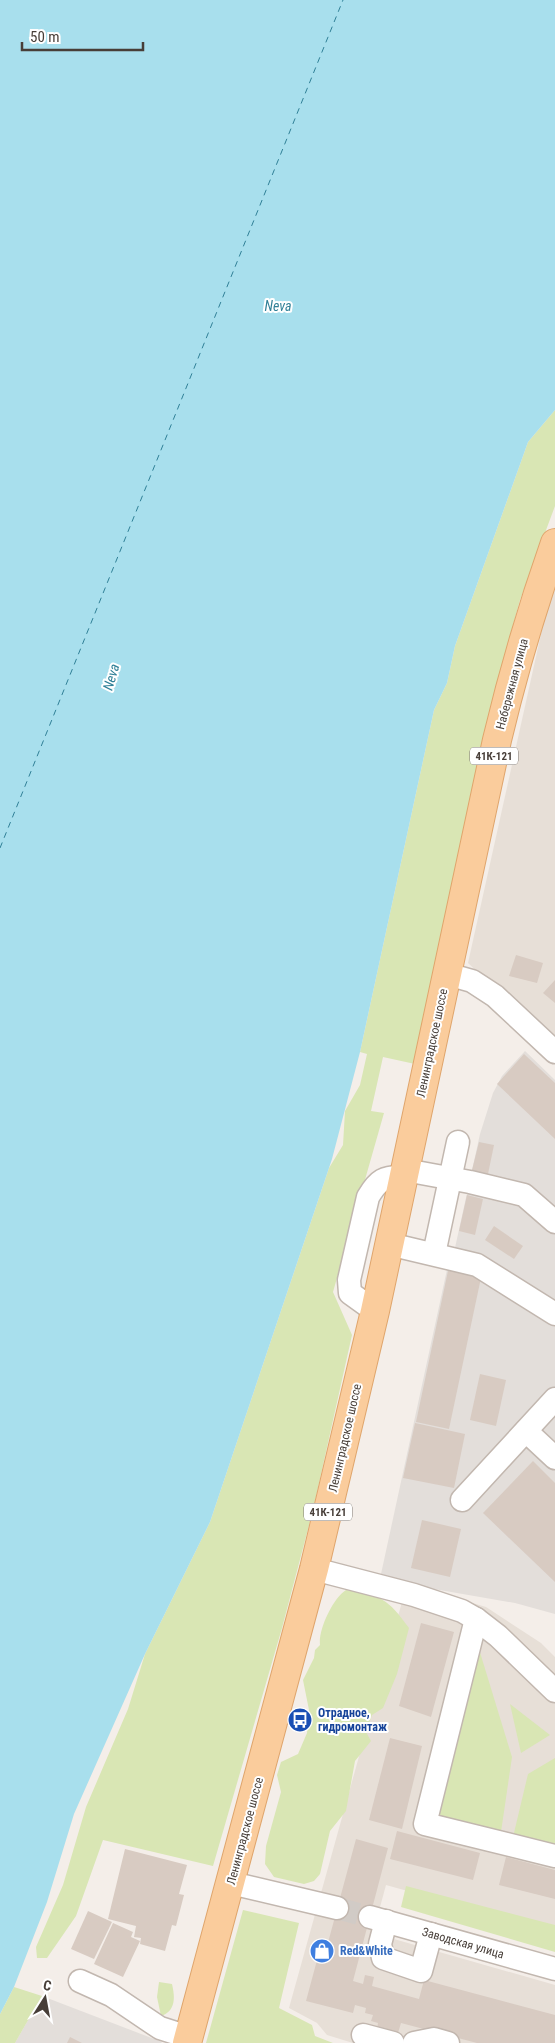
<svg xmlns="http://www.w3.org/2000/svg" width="555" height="2043" viewBox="0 0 555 2043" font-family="'Roboto Condensed',sans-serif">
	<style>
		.residential { fill: #e7dfd7 }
		.industrial { fill: #e3deda }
		.green { fill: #d9e6b4 }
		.water { fill: #a8dfed }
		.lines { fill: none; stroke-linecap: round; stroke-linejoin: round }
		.ferry { stroke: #308097; stroke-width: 1; stroke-dasharray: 6 5; stroke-linecap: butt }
		.building { fill: #d8cbc2 }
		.minor-tunnel { stroke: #d1cbc6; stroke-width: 22; stroke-dasharray: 22 11; stroke-linecap: butt }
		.minor-casing { stroke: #c2b7af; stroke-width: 25 }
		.major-casing { stroke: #dfa56c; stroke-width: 30 }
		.minor { stroke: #fff; stroke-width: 22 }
		.major { stroke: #facc9c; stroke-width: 28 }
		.labels { text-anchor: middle; stroke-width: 4; stroke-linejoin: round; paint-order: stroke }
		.shield { fill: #fff; stroke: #7e7874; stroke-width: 1 }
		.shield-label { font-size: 11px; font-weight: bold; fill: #473e38 }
		.street-label { font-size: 12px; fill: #473e38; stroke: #fff }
		.transit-label { font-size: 12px; font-weight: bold; fill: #164399; stroke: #fff; text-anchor: start }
		.shop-label { font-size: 12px; font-weight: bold; fill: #366cbe; stroke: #fff; text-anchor: start }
		.water-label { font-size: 14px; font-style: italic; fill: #308097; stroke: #fff }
	</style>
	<rect width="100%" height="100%" fill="#f4eee9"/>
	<g class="residential">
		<polygon points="555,571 555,1046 468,963"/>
		<polygon points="407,1584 486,1607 541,1643 555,1657 555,1932 386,1885 373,1933 555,1985 555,2043 353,2043 327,2035 317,2023 289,2008"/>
	</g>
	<g class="industrial">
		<polygon points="525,1051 555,1080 555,1614 515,1603 434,1589 381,1574 448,1265 451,1266 480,1134 493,1093 502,1076"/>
		<polygon points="42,1996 162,2042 161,2043 15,2043"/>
	</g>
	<g class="green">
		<polygon points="555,410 555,506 520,600 500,672 415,1064 383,1057 371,1111 384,1113 333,1292 352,1335 313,1510 282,1628 213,1866 103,1840 76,1916 47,1958 37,1958 36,1947 63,1885 86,1807 128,1709 145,1654 210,1522 329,1168 343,1145 345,1111 360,1085 367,1054 360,1052 434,710 447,683 455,646 528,442"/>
		<path d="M346,1590C382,1596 387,1598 409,1628L397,1674L383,1708L372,1715L366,1732L371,1741L355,1761L346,1811L330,1831L320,1874L314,1881L304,1884L274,1877L265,1864L266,1846L281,1792L277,1775L281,1762L298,1754L307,1733L309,1710L303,1680L314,1658L315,1650L320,1645C318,1630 333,1598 346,1590Z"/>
		<polygon points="475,1636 512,1757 500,1839 431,1820"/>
		<polygon points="510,1704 550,1735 521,1753"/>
		<polygon points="555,1758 555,1849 513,1837 528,1774"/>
		<polygon points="406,1886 555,1925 555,1952 401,1907"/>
		<polygon points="243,1910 299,1923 279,2008 312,2025 315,2036 333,2043 206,2043"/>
		<path d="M159,1982L172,1984C175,1997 176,2011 161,2016L157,1997Z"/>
		<polygon points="14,1987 42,1996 15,2043 0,2043 0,2014"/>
	</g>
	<polygon class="water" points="0,0 555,0 555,410 528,442 455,646 447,683 434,710 360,1052 332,1159 210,1522 145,1654 74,1814 47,1902 14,1987 0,2014"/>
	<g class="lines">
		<polyline class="ferry" points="0,848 343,0"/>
	</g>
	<g class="building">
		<polygon points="516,955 543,963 537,983 509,976"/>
		<polygon points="555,980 555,1003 543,993"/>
		<polygon points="524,1054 555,1083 555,1139 497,1084"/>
		<polygon points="479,1142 494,1145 488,1174 472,1170"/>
		<polygon points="467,1195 483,1199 475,1235 459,1231"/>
		<polygon points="494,1226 523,1246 514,1259 485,1240"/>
		<polygon points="449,1266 482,1273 449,1429 416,1422"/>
		<polygon points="480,1374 506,1380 496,1426 470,1420"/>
		<polygon points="415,1423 465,1434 454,1488 403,1478"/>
		<polygon points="533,1461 555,1483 555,1582 483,1513"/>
		<polygon points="422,1520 461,1529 450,1577 411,1568"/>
		<polygon points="421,1623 454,1632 431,1717 399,1706"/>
		<polygon points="390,1738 422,1746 402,1829 369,1820"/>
		<polygon points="397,1831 480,1853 473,1880 390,1859"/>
		<polygon points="356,1839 388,1848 353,1981 363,1984 365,1975 374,1977 372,1986 419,1999 424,1980 555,2015 555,2043 477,2043 401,2023 398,2033 377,2028 378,2023 371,2021 373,2015 365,2013 366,2008 355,2005 353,2013 306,2001 320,1949 326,1950"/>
		<polygon points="125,1849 187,1865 179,1894 184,1895 176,1926 172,1925 165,1951 140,1944 141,1938 134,1937 136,1926 108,1919"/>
		<polygon points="506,1857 555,1870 555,1899 499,1885"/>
		<polygon points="88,1911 112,1922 94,1959 71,1949"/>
		<polygon points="113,1923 133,1932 131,1937 140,1941 123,1977 94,1964"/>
		<polygon points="70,2037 82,2043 67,2043"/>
	</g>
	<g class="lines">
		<polyline class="minor-tunnel" points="337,1908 370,1917"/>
		<defs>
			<g id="minor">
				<polyline points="447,974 472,981 495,996 555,1052"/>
				<polyline points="405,1170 470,1182 524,1195 555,1222"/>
				<polyline points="389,1244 477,1265 555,1314"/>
				<polyline points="434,1254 458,1142"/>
				<path d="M375,1311L350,1293L349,1280L368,1197C378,1180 384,1176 404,1177"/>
				<polyline points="526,1431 555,1458"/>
				<polyline points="462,1500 555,1399"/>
				<polyline points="314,1569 414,1595 462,1611 476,1619 498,1636 555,1691"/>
				<polyline points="476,1619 425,1824 555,1856"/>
				<polyline points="231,1883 337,1908"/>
				<polyline points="370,1917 555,1969"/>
				<polyline points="386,1921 380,1944 383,1958 421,1971 431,1934"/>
				<polyline points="80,1981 111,1995 160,2028 188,2037"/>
				<polyline points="363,2035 393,2043"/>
				<polyline points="414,2043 434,2039 448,2043"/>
			</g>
			<path id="major" d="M187,2043L314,1569L375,1311L497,740C513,673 532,608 555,543"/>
		</defs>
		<use href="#minor" class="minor-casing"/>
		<use href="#major" class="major-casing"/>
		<use href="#minor" class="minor"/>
		<use href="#major" class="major"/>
	</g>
	<defs>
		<symbol id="bus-disc" viewBox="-11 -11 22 22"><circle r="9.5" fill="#1a4fb4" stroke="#fff"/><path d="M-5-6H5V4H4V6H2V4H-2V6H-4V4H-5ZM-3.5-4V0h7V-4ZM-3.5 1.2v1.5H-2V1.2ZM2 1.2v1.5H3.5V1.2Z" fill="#fff"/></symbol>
		<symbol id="shop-disc" viewBox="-11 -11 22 22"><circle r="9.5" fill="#3f7fe0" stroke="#fff"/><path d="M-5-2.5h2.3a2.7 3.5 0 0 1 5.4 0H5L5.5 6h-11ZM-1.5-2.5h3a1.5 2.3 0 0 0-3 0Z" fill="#fff"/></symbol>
	</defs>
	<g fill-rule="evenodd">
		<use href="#bus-disc" x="286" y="1706" width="28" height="28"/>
		<use href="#shop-disc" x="308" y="1937" width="28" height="28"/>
	</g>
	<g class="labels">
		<g class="shield">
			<rect x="470" y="747.5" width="48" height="17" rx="4"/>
			<rect x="304" y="1503.5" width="48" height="17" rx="4"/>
		</g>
		<g class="shield-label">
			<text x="494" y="760">41К-121</text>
			<text x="328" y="1516">41К-121</text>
		</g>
		<g class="street-label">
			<text transform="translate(512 684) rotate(-75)" y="4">Набережная улица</text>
			<text transform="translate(432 1043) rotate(-78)" y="4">Ленинградское шоссе</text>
			<text transform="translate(345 1438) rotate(-77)" y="4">Ленинградское шоссе</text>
			<text transform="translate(245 1831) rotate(-75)" y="4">Ленинградское шоссе</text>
			<text transform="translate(463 1943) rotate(16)" y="4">Заводская улица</text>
		</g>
		<g class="transit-label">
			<text x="318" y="1717">Отрадное,<tspan x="318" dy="14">гидромонтаж</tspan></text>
		</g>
		<g class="shop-label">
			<text x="340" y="1955">Red&amp;White</text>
		</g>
		<g class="water-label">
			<text x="278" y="311">Neva</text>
			<text transform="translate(111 677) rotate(-74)" y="5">Neva</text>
		</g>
	</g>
	<g transform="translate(45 1998) rotate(11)" stroke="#ffffff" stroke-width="4" paint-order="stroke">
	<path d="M0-4L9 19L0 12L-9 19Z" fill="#473e38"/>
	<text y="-8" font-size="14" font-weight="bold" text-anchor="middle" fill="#473e38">С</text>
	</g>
	<path d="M22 42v8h121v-8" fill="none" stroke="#473e38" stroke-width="2.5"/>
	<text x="30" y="42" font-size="15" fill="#473e38" stroke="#ffffff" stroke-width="4" paint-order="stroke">50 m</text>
</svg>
